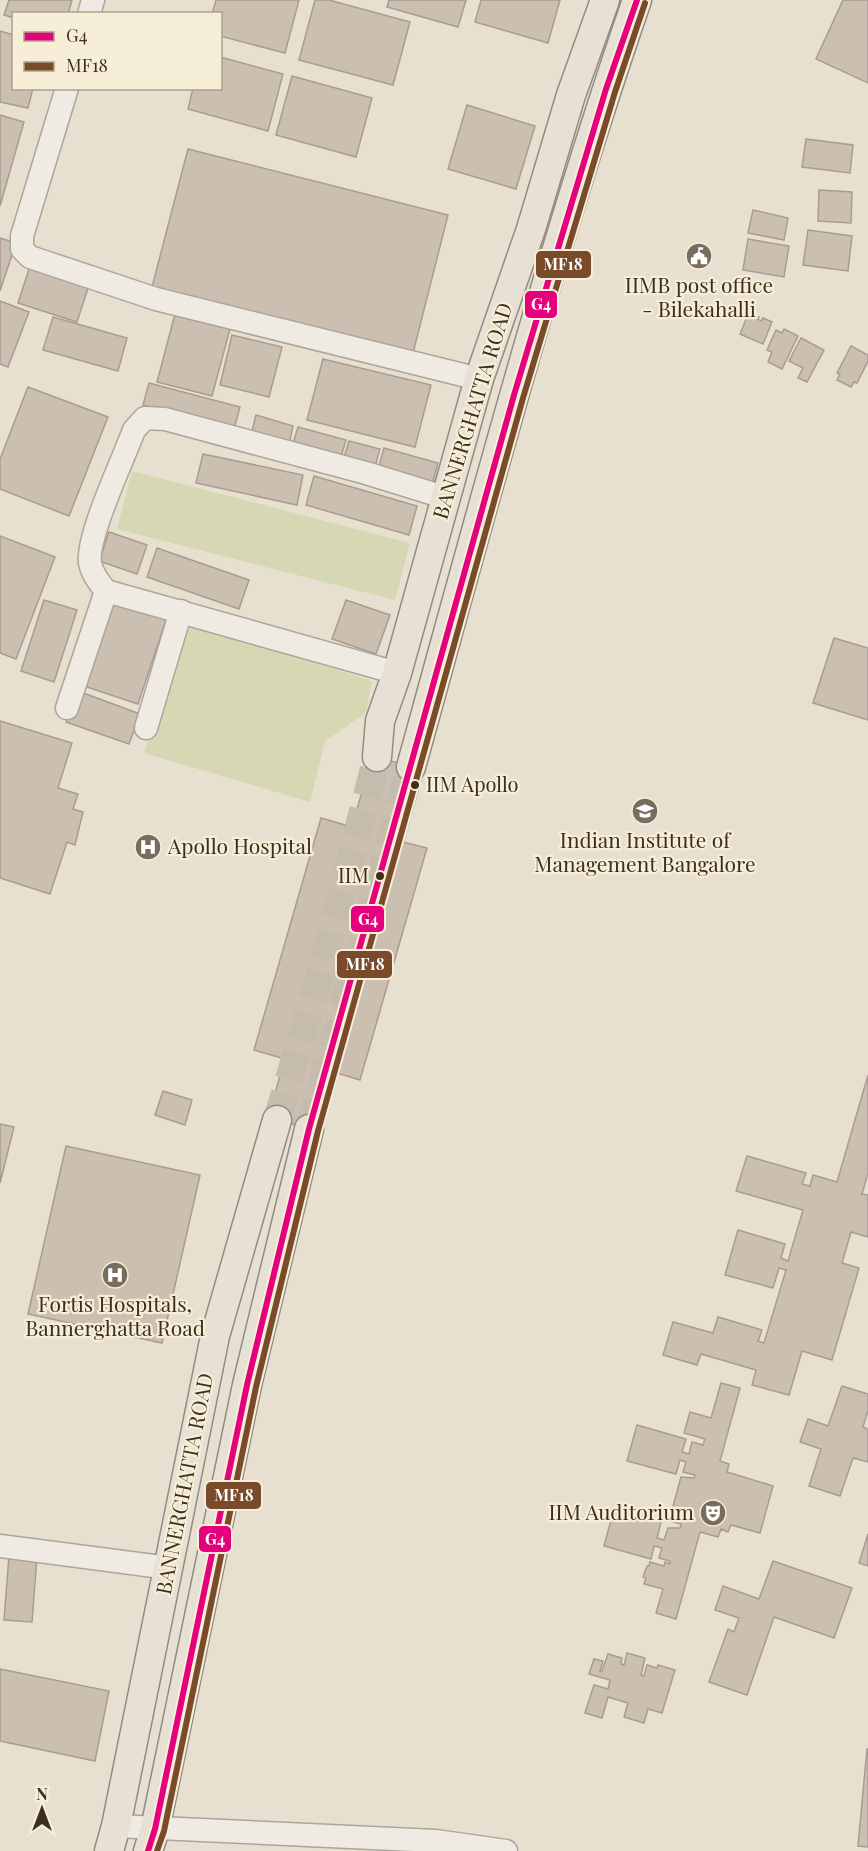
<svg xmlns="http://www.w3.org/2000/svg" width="868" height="1851" viewBox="0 0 868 1851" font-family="'Playfair Display',serif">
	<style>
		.green { fill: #d6d7b3 }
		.building { fill: #cbbfb2; stroke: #a89c90; stroke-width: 1.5 }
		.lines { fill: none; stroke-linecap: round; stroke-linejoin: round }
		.major-tunnel { stroke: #c5bcae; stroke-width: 28; stroke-dasharray: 28 14; stroke-linecap: butt }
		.minor-casing { stroke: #ada599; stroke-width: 25 }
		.major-casing { stroke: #928b80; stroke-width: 31 }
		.minor { stroke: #efebe3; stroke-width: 22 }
		.major { stroke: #e6e1d4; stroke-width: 28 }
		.bus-1-casing { stroke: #f7eed8; stroke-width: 10 }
		.bus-2-casing { stroke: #f7eed8; stroke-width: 10 }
		.bus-1 { stroke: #e5007d; stroke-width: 6 }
		.bus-2 { stroke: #7a4b2a; stroke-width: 6 }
		.bus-dot { fill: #3d2e20; stroke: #f7eed8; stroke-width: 2 }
		.labels { text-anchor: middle; stroke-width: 4.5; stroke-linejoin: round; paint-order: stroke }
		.bus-label { font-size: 20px; fill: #3d2e20; stroke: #f7eed8; text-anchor: start }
		.poi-label { font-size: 21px; fill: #3d2e20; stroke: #f7eed8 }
		.street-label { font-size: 21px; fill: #3d2e20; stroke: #f7eed8 }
		.line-badge { stroke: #f7eed8; stroke-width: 2 }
		.badge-label { font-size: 16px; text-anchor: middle; font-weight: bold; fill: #fff }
	</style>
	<rect width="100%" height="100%" fill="#e7e0d1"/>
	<g class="green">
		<polygon points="132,471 410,543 395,600 117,529"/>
		<polygon points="188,622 372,681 366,713 325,741 310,802 144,753"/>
	</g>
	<g class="building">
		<polygon points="9,0 72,0 68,14 14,14 14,18 4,15"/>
		<polygon points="216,0 299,0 285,53 220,36 220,14 212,14"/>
		<polygon points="315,0 329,0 410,22 393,85 299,60"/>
		<polygon points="389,0 466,0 458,27 387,7"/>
		<polygon points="481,0 560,0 548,43 475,22"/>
		<polygon points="843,0 868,0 868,83 816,59"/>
		<polygon points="0,31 14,35 14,88 33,88 28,108 0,102"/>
		<polygon points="220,57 283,74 268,131 188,109 193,88 220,88"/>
		<polygon points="292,76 372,98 356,157 276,135"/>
		<polygon points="467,105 535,126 516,189 448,169"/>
		<polygon points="0,115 24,122 0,206"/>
		<polygon points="806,139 853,145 850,173 802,167"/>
		<polygon points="188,149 448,215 413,353 152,287"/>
		<polygon points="819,190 852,192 851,223 818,221"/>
		<polygon points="753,210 788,218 784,240 748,233"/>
		<polygon points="808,230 852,236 848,271 803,265"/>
		<polygon points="0,238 16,243 0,291"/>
		<polygon points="748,239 789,246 784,277 743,270"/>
		<polygon points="30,266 89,285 77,322 18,303"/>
		<polygon points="0,301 29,312 8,367 0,364"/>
		<polygon points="749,312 759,317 758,319 761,321 763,318 772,322 763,344 740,334"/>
		<polygon points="175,314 230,329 212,396 157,382"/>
		<polygon points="53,317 127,338 118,371 43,350"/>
		<polygon points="784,329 798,336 782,369 768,362 772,352 767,350 776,330 782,333"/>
		<polygon points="232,335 282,347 269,397 220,385"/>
		<polygon points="801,338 824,350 807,382 798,378 803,368 789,361"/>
		<polygon points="851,346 868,355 868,361 857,383 854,382 851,387 837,380 840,374 837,373"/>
		<polygon points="323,359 431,385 415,447 307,420"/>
		<polygon points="149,383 240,407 234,429 143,405"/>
		<polygon points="28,387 108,417 69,516 0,489 0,459"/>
		<polygon points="256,415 293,426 289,445 251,435"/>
		<polygon points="298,427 346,440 340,460 292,447"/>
		<polygon points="349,441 380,449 374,470 343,461"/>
		<polygon points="384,448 438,463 432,485 378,470"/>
		<polygon points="203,454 303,475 297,505 196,483"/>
		<polygon points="314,476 417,506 409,535 306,505"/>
		<polygon points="109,532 147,545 137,574 99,561"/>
		<polygon points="0,536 55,557 16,659 0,653"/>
		<polygon points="157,548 249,580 239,609 147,577"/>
		<polygon points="111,595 168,614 138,704 81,685"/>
		<polygon points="44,600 77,610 54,682 21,671"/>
		<polygon points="346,600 390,615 376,654 332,639"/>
		<polygon points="834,638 868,648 868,720 813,703"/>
		<polygon points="78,691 140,714 129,744 66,722"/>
		<polygon points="0,721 72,743 58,788 78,794 73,809 83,812 75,845 67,842 50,894 0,878"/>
		<polygon points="372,756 424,770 403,842 427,848 360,1080 337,1073 320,1132 268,1117 285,1059 254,1050 321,818 352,827"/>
		<polygon points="868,1075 868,1173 862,1194 868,1195 868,1237 851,1232 842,1263 859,1268 832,1360 802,1351 789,1395 752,1385 756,1370 701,1354 697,1365 663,1355 673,1322 713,1333 718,1317 762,1330 758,1341 764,1343 786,1270 779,1268 773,1288 725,1275 738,1230 785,1244 781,1258 788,1261 803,1210 736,1191 747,1156 806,1173 802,1184 810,1186 813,1175 837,1182"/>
		<polygon points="163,1091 192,1100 185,1125 155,1115"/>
		<polygon points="0,1124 14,1127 0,1183"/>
		<polygon points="66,1146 200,1175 162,1343 28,1314"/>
		<polygon points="721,1383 740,1388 720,1461 729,1464 727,1472 773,1486 760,1533 731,1525 728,1532 721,1529 718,1537 700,1532 676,1619 656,1613 663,1589 644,1584 646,1578 643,1577 647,1566 649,1566 650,1562 664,1566 665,1562 670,1564 670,1561 659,1558 662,1548 654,1546 651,1559 604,1546 614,1509 661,1522 657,1538 664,1540 668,1528 680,1528 681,1524 669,1521 681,1477 694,1478 695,1475 683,1472 686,1462 680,1460 676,1474 627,1461 637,1425 686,1439 682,1452 689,1454 692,1442 703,1445 705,1439 684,1433 690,1412 711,1418"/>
		<polygon points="842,1386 868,1394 868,1411 863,1427 868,1429 868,1462 853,1458 840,1496 809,1486 821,1449 800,1442 808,1419 828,1426"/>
		<polygon points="868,1534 868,1566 859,1563"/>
		<polygon points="9,1555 37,1557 32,1622 4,1620"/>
		<polygon points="773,1561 852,1588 834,1638 774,1617 747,1695 709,1682 728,1629 734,1632 739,1618 715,1610 723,1586 759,1599"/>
		<polygon points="627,1653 645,1658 641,1675 644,1676 647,1665 657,1668 658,1665 675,1670 662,1713 648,1709 644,1723 624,1717 628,1703 608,1697 602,1718 585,1713 594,1685 608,1689 610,1680 589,1674 594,1659 603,1661 600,1671 602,1671 608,1654 622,1658 621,1664 624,1665"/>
		<polygon points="0,1669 109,1691 95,1761 0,1741"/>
		<polygon points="867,1749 868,1749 868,1847 858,1846"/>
	</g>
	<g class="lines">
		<g class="major-tunnel">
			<polyline points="277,1120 325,957 377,757"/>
			<polyline points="309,1129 411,767"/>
		</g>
		<defs>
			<g id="minor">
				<polyline points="89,14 93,0"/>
				<polyline points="67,88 22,236 22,249 30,257 156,299 479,379"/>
				<path d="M397,673L106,591C99,583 92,574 90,563C86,537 124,458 134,430L145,418L165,419L366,473L447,498"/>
				<polyline points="67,708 106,591"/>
				<polyline points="146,728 181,611"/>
				<polyline points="0,1546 169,1568"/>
				<polyline points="116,1826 436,1841 506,1851"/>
			</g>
			<g id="major">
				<polyline points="377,757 380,721 397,673 479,379 531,229 571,95 605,0"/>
				<path d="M411,767C482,510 550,252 637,0"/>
				<polyline points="109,1851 116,1826 215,1336 277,1120"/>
				<polyline points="148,1851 155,1829 247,1385 309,1129"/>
			</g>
		</defs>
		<use href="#minor" class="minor-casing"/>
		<use href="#major" class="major-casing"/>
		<use href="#minor" class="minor"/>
		<use href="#major" class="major"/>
		<defs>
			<polyline id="bus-1" points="148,1851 155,1829 247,1385 309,1129 514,395 606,89 637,0"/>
			<polyline id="bus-2" points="157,1851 164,1831 256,1387 318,1131 523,398 615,92 645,3"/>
		</defs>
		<use href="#bus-1" class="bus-1-casing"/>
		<use href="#bus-2" class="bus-2-casing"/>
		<use href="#bus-1" class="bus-1"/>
		<use href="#bus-2" class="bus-2"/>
	</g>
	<defs>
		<symbol id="civic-disc" viewBox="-11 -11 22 22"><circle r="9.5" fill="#786c5e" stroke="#f7eed8"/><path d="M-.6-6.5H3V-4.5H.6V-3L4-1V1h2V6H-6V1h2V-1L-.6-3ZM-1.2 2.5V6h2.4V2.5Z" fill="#fff"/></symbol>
		<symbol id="university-disc" viewBox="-11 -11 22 22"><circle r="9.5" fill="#786c5e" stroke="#f7eed8"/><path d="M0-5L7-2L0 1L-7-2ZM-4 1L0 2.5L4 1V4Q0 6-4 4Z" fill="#fff"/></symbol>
		<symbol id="hospital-disc" viewBox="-11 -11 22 22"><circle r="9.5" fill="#786c5e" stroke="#f7eed8"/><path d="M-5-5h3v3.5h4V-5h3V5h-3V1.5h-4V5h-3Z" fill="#fff"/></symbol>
		<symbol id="theatre-disc" viewBox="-11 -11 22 22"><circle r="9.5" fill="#786c5e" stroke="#f7eed8"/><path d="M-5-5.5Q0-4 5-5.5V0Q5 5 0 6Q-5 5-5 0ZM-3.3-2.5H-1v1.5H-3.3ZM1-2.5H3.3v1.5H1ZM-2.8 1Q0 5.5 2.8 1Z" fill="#fff"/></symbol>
	</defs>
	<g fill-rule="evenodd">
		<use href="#civic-disc" x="684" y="241" width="30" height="30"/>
		<use href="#university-disc" x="630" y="796" width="30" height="30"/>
		<use href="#hospital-disc" x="133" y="832" width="30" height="30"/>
		<use href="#hospital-disc" x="100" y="1260" width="30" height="30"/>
		<use href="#theatre-disc" x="698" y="1498" width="30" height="30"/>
	</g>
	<g class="bus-dot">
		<circle cx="415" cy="785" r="5"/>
		<circle cx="380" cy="876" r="5"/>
	</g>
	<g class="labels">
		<g class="bus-label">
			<text x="426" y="792">IIM Apollo</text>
			<text x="369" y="883" text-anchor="end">IIM</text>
		</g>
		<g class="poi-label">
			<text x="699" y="293">IIMB post office<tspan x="699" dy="24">- Bilekahalli</tspan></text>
			<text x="645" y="848">Indian Institute of<tspan x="645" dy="24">Management Bangalore</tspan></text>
			<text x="168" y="854" text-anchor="start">Apollo Hospital</text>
			<text x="115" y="1312">Fortis Hospitals,<tspan x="115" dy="24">Bannerghatta Road</tspan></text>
			<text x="694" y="1520" text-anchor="end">IIM Auditorium</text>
		</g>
		<g class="street-label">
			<text transform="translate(473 411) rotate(-73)" y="7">BANNERGHATTA ROAD</text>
			<text transform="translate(185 1484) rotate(-79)" y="7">BANNERGHATTA ROAD</text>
		</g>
	</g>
	<g class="line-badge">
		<rect x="535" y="250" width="57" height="29" rx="6" fill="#7a4b2a"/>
		<rect x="524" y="290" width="34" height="29" rx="6" fill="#e5007d"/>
		<rect x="350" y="905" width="35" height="28" rx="6" fill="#e5007d"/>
		<rect x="336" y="950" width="57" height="29" rx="6" fill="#7a4b2a"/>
		<rect x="205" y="1481" width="57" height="29" rx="6" fill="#7a4b2a"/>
		<rect x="198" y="1525" width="34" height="28" rx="6" fill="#e5007d"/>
	</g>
	<g class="badge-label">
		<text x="563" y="270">MF18</text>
		<text x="541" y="310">G4</text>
		<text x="368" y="925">G4</text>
		<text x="365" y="970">MF18</text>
		<text x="234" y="1501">MF18</text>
		<text x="215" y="1545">G4</text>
	</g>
	<rect x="12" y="12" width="210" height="78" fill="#f7eed8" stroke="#ada18e" stroke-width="1.5"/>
	<rect x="24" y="32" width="30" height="9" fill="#e5007d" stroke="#ada18e" stroke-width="1.5"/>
	<text x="66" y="42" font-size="18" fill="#3d2e20">G4</text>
	<rect x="24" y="62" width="30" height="9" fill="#7a4b2a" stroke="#ada18e" stroke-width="1.5"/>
	<text x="66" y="72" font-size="18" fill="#3d2e20">MF18</text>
	<g transform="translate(42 1809)" stroke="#f7eed8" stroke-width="4.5" paint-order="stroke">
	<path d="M0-4.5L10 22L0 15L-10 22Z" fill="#3d2e20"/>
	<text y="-9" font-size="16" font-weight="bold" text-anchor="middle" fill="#3d2e20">N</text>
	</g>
</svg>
